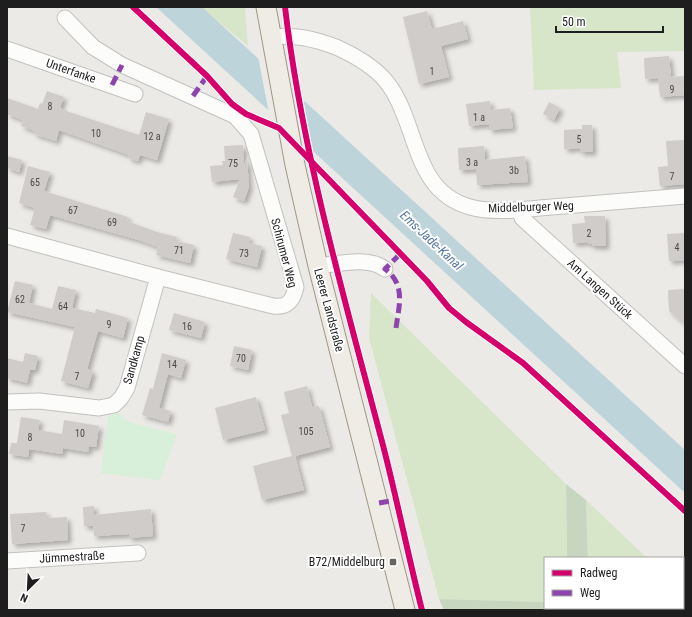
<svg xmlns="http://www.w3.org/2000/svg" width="692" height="617" viewBox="0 0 692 617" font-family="'Roboto Condensed',sans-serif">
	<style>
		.grass { fill: #d7e6c9 }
		.forest { fill: #c7d7bf }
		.park { fill: #d8efd9 }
		.water { fill: #bed4db }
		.pier { fill: #eceae7 }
		.building { fill: #cfccca; filter: url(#shadow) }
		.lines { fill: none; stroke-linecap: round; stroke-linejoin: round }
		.minor-casing { stroke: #c2c1bf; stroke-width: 17 }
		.major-casing { stroke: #a09886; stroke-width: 21 }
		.minor { stroke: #fcfcfb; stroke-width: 15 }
		.major { stroke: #efece5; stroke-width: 19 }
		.quiet { stroke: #8e44ad; stroke-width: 5; stroke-dasharray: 10 5; stroke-linecap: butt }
		.cycleway-casing { stroke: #fff; stroke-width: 8 }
		.cycleway { stroke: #d6006c; stroke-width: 6 }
		.poi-dot { fill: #666564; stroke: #fff; stroke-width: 1.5 }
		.labels { text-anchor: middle; stroke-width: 4; stroke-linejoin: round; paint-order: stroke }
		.number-label { font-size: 10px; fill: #4a4a49 }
		.street-label { font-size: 12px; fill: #1e1e1e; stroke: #fff }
		.poi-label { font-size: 12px; fill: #1e1e1e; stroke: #fff; text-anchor: end }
		.water-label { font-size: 13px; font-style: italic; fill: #5578a2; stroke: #fff }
	</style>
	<defs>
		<filter id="shadow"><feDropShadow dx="3.5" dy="3.5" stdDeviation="2" flood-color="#0004"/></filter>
	</defs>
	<rect width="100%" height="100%" fill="#eceae7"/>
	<g class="grass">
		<polygon points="201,7 245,7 248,46"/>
		<polygon points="530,7 685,7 685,51 617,52 621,88 534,90"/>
		<polygon points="371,293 566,484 567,558 545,558 545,602 439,599 369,338"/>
		<polygon points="586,500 647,558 588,558"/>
		<polygon points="683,592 685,594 685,610 590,610 589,608 683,608"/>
	</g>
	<g class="forest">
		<polygon points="566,484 586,500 588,558 567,558"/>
		<polygon points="439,599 545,602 545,608 589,608 590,610 444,610"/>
	</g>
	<polygon class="park" points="117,412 129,422 177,434 160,480 101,473 108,417"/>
	<polygon class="water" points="156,7 202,7 685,450 685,493"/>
	<polygon class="pier" points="258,56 303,97 314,156 269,114"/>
	<g class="building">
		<polygon points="427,11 432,29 463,21 468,39 441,46 449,77 419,84 403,17"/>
		<polygon points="669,56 671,77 685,76 685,95 660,97 658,78 645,79 644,58"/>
		<polygon points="47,91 64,97 60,107 63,110 139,135 146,112 169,119 157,160 140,155 138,161 128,158 129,155 59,130 56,141 34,134 35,131 21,126 23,120 7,114 7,98 38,109 40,103 42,104"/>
		<polygon points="490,101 491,110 510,108 513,128 489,130 489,124 469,126 466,104"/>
		<polygon points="549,102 560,108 554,120 543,114"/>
		<polygon points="582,125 592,125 593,152 580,152 580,148 564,149 564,130 582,129"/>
		<polygon points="685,140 685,184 660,186 658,167 668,166 666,141"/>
		<polygon points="243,145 244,165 247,158 249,187 244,201 233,197 240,179 212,182 210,166 223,165 222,161 225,161 224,146"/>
		<polygon points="484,146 485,160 525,156 528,182 477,185 476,169 459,170 458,148"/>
		<polygon points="7,156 22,160 19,172 7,168"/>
		<polygon points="28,166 50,172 44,191 128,217 127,221 157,232 177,237 176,241 194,245 190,263 156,255 158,247 142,241 50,215 46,229 30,225 35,208 19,203"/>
		<polygon points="584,216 605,216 606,246 592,246 592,244 588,244 588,242 573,243 572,224 585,223"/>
		<polygon points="233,233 250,237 249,243 262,246 257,267 226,259"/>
		<polygon points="685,233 685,260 669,261 667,234"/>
		<polygon points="15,281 33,285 29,303 52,309 58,286 76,290 72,308 95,313 96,309 128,318 123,338 98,331 87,369 93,371 88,388 61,381 75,327 7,312"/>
		<polygon points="685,289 685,324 669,311 668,290"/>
		<polygon points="174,313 205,322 201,338 169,330"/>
		<polygon points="234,346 252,350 248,370 230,366"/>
		<polygon points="25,353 38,356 35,370 30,370 27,383 7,378 7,358 23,362"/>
		<polygon points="162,353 186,360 181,378 168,374 159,408 171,411 168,422 142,415 150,388 153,389"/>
		<polygon points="307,386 312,407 319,406 330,447 295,456 304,490 262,500 253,466 292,456 281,415 289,413 284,392"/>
		<polygon points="256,397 265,430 223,440 215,408"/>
		<polygon points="21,417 40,420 38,430 62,434 64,420 99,426 96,447 89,446 88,452 63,448 62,454 29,449 28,457 9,454 11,443 17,443"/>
		<polygon points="94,506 94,515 151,509 153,536 129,538 129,534 94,536 93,526 84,526 83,507"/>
		<polygon points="46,512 47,518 67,517 68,540 12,544 10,514"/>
	</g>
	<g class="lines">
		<defs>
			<g id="minor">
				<path d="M271,37C295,34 314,39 336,47C356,56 379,69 391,88C418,128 414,192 470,207C495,214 526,209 552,207C596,203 641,200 685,196"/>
				<polyline points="7,49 135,94"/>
				<polyline points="521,209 522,218 685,366"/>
				<path d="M7,236L158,277L273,306C287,308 293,301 296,287L251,134L235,116L122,65L93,47L65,18"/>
				<path d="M318,266C338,264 368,256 385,269"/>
				<polyline points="7,402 39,401 99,408 114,405 121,398 127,388 158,277"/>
				<polyline points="7,561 138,553"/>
			</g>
			<polyline id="major" points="266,7 295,165 318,266 405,610"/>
		</defs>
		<use href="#minor" class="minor-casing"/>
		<use href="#major" class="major-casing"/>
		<use href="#minor" class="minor"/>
		<use href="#major" class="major"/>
		<g class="quiet">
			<polyline points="112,85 122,65"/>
			<polyline points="193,96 207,76"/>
			<path d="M396,328C399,306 406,284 385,269L400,254"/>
			<polyline points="379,503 396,500"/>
		</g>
		<defs>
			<g id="cycleway">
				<polyline points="133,7 207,76 232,104 246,114 279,128 427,281 449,308 466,322 523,363 685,511"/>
				<path d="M285,7C302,152 343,293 380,434C396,493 407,552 422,610"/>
			</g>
		</defs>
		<use href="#cycleway" class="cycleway-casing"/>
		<use href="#cycleway" class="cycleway"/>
	</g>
	<rect class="poi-dot" x="389" y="558" width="8" height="8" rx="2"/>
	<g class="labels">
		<g class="number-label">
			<text x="432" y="75">1</text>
			<text x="672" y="93">9</text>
			<text x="50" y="110">8</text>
			<text x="479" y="121">1 a</text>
			<text x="96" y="137">10</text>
			<text x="152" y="140">12 a</text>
			<text x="579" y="143">5</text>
			<text x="472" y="166">3 a</text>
			<text x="233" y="167">75</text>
			<text x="514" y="174">3b</text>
			<text x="672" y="180">7</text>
			<text x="35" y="186">65</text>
			<text x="73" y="214">67</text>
			<text x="112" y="226">69</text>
			<text x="589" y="237">2</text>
			<text x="677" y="251">4</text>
			<text x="179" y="254">71</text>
			<text x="244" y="257">73</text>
			<text x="20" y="303">62</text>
			<text x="63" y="310">64</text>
			<text x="109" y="328">9</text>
			<text x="187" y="330">16</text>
			<text x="241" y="362">70</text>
			<text x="172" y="368">14</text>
			<text x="77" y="380">7</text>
			<text x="306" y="435">105</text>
			<text x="80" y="437">10</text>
			<text x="30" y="441">8</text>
			<text x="23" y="532">7</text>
		</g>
		<g class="street-label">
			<text transform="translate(71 71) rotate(19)" y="4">Unterfanke</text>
			<text transform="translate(531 207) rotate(-2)" y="4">Middelburger Weg</text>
			<text transform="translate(284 253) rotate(75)" y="4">Schirumer Weg</text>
			<text transform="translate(600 289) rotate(42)" y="4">Am Langen Stück</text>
			<text transform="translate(329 310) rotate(75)" y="4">Leerer Landstraße</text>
			<text transform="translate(134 360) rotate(-74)" y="4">Sandkamp</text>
			<text transform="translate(72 557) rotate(-3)" y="4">Jümmestraße</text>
		</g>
		<g class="poi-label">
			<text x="385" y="566">B72/Middelburg</text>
		</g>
		<g class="water-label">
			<text transform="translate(432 240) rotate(43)" y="5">Ems-Jade-Kanal</text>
		</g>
	</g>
	<rect width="692" height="617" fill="none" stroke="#1e1e1e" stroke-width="16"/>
	<rect x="544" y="557" width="140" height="52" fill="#ffffff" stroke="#a5a5a5"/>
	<rect x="552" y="570" width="20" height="6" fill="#d6006c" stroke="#a5a5a5"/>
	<text x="580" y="577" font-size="12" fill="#1e1e1e">Radweg</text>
	<rect x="552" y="590" width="20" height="6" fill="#8e44ad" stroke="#a5a5a5"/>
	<text x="580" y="597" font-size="12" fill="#1e1e1e">Weg</text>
	<g transform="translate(28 589) rotate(204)" stroke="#ffffff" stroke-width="3" paint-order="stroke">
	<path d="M0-3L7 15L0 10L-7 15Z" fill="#1e1e1e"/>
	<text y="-6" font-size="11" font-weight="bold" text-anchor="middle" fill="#1e1e1e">N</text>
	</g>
	<path d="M556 26v6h107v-6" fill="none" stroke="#1e1e1e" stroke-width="2"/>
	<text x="562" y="26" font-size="12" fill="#1e1e1e" stroke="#ffffff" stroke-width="3" paint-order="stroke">50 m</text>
</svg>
